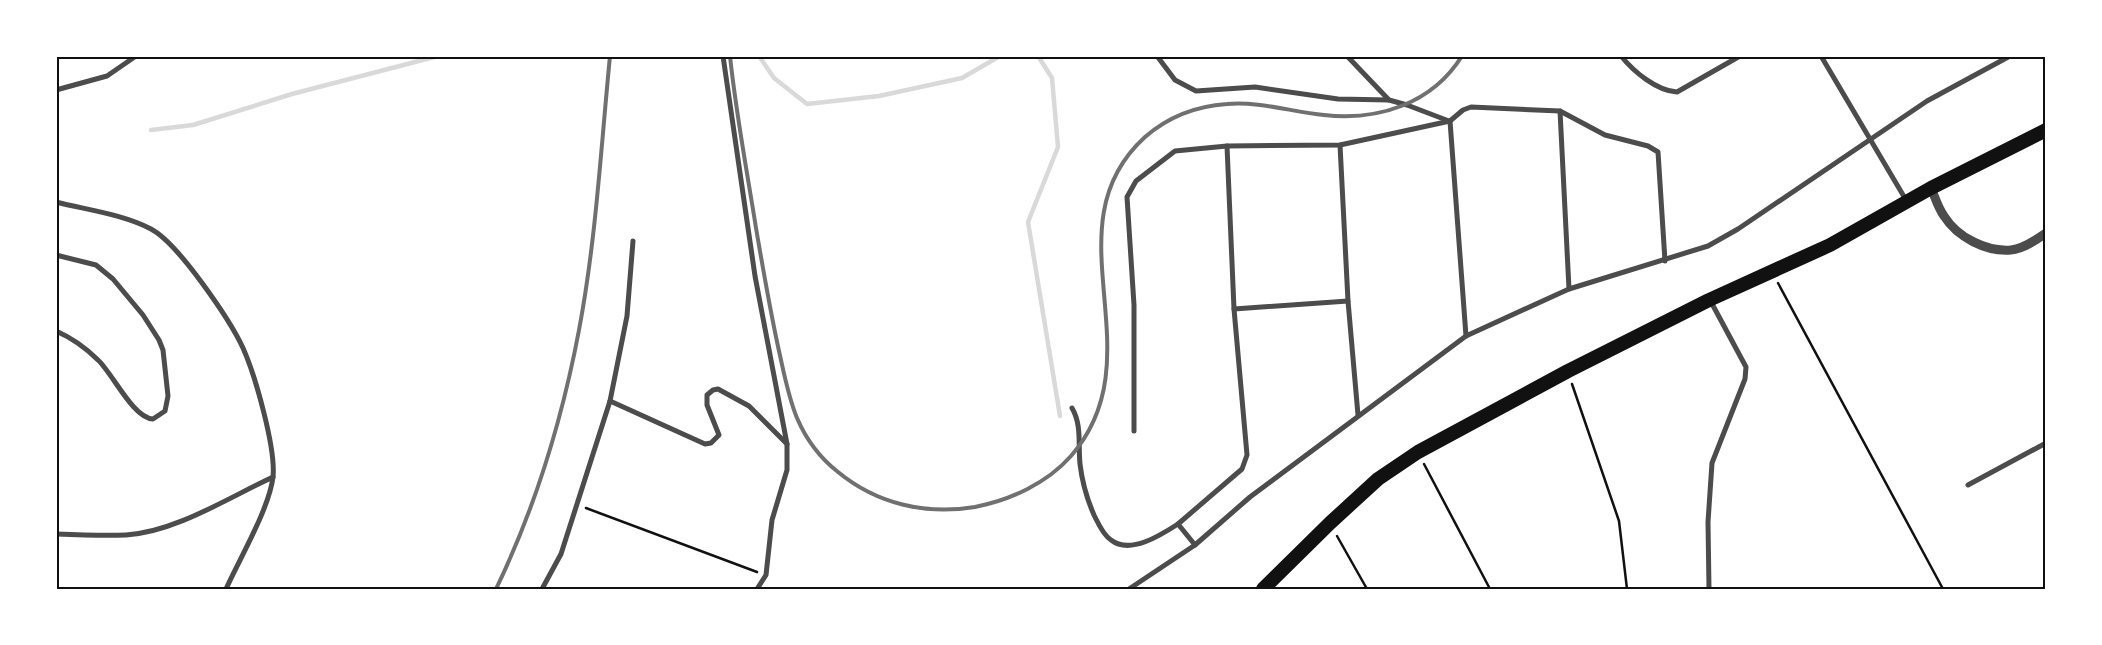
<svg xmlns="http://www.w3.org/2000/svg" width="2102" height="645" viewBox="0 0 2102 645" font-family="Arial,sans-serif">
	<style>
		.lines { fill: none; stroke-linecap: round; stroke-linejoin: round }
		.stream { stroke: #d9d9d9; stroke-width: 4.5 }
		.path { stroke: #111; stroke-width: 2.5 }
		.minor { stroke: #4c4c4c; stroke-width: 5 }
		.tertiary { stroke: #4c4c4c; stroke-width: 9 }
		.trunk { stroke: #111; stroke-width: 14 }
		.rail { stroke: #707070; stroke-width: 4 }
		.neatline { fill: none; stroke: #111; stroke-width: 2 }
	</style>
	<rect width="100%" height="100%" fill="#fff"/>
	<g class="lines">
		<g class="stream">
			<polyline points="759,56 774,78 807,104 879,96 962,78 1000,56"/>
			<polyline points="1038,56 1052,78 1058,147 1028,222 1060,416"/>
			<polyline points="151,130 193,125 292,94 438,56"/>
		</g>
		<g class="path">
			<polyline points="1778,283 1943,589"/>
			<polyline points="1572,384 1619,521 1627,589"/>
			<polyline points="1424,464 1490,589"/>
			<polyline points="586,508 757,572"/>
			<polyline points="1337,536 1367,589"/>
		</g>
		<g class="minor">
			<polyline points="723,56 755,276 787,444 787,470 772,520 766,575 757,589"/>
			<polyline points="1157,56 1175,80 1196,91 1255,87 1338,99 1389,100"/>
			<polyline points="1347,56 1389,100 1407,105 1449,121"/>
			<path d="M1621,56C1634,72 1657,91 1677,92L1740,56"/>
			<polyline points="1821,56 1906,200"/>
			<polyline points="56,90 107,76 136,56"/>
			<polyline points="1560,111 1569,289"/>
			<polyline points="1450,121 1466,336"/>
			<polyline points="1340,145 1348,301 1358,415"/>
			<path d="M56,202C87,210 122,214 151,229C178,243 230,320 243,348C255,375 276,448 273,477C269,509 240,558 226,589"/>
			<path d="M56,255L96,265L113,279L143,315L159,340L163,350L168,396L165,411L153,419C133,418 113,374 98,360C86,348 72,338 56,331"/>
			<polyline points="1234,309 1348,301"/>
			<polyline points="610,401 705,444 711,443 719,435 707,405 707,395 713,390 718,389 749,406 787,444"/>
			<path d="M1072,408C1082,425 1078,444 1080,464C1082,481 1087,499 1094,515C1098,523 1103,535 1111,540C1130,555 1161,535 1178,524"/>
			<polyline points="1134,431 1134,305 1127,197 1136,181 1175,151 1227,146 1340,145 1450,121 1463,110 1471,107 1560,111 1605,135 1648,146 1658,152 1665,261"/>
			<polyline points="1968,485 2046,443"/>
			<path d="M56,534C79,535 103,536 126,535C175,532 228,498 273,477"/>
			<polyline points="1195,545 1178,524 1242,469 1247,455 1234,309 1227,146"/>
			<polyline points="542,589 561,554 610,401 627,316 633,241"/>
			<polyline points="1129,589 1195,545 1250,497 1466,336 1569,289 1708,246 1738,229 1927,101 2010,56"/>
			<polyline points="1709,589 1708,522 1712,463 1745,379 1746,367 1710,300"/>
		</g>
		<path class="tertiary" d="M1931,188C1935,197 1938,208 1944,216C1957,237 1986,252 2011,250C2023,249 2036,240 2046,233"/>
		<polyline class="trunk" points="1263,589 1330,523 1378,479 1418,452 1568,371 1709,300 1830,245 1931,188 2046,130"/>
		<g class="rail">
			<path d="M730,56C736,114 747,171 756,228C763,269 770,310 779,351C784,373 788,396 797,418C806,439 820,458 838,472C877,504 925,515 975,507C1011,500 1047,483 1071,456C1159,355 1046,227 1145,137C1168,117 1197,106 1227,104C1259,101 1292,112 1324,115C1378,121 1432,104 1462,56"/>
			<path d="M496,589C536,506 562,420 579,330C596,240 601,147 610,56"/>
		</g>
	</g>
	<rect width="2102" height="645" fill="none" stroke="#ffffff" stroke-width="115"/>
	<rect x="58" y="58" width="1986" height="530" class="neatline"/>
</svg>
